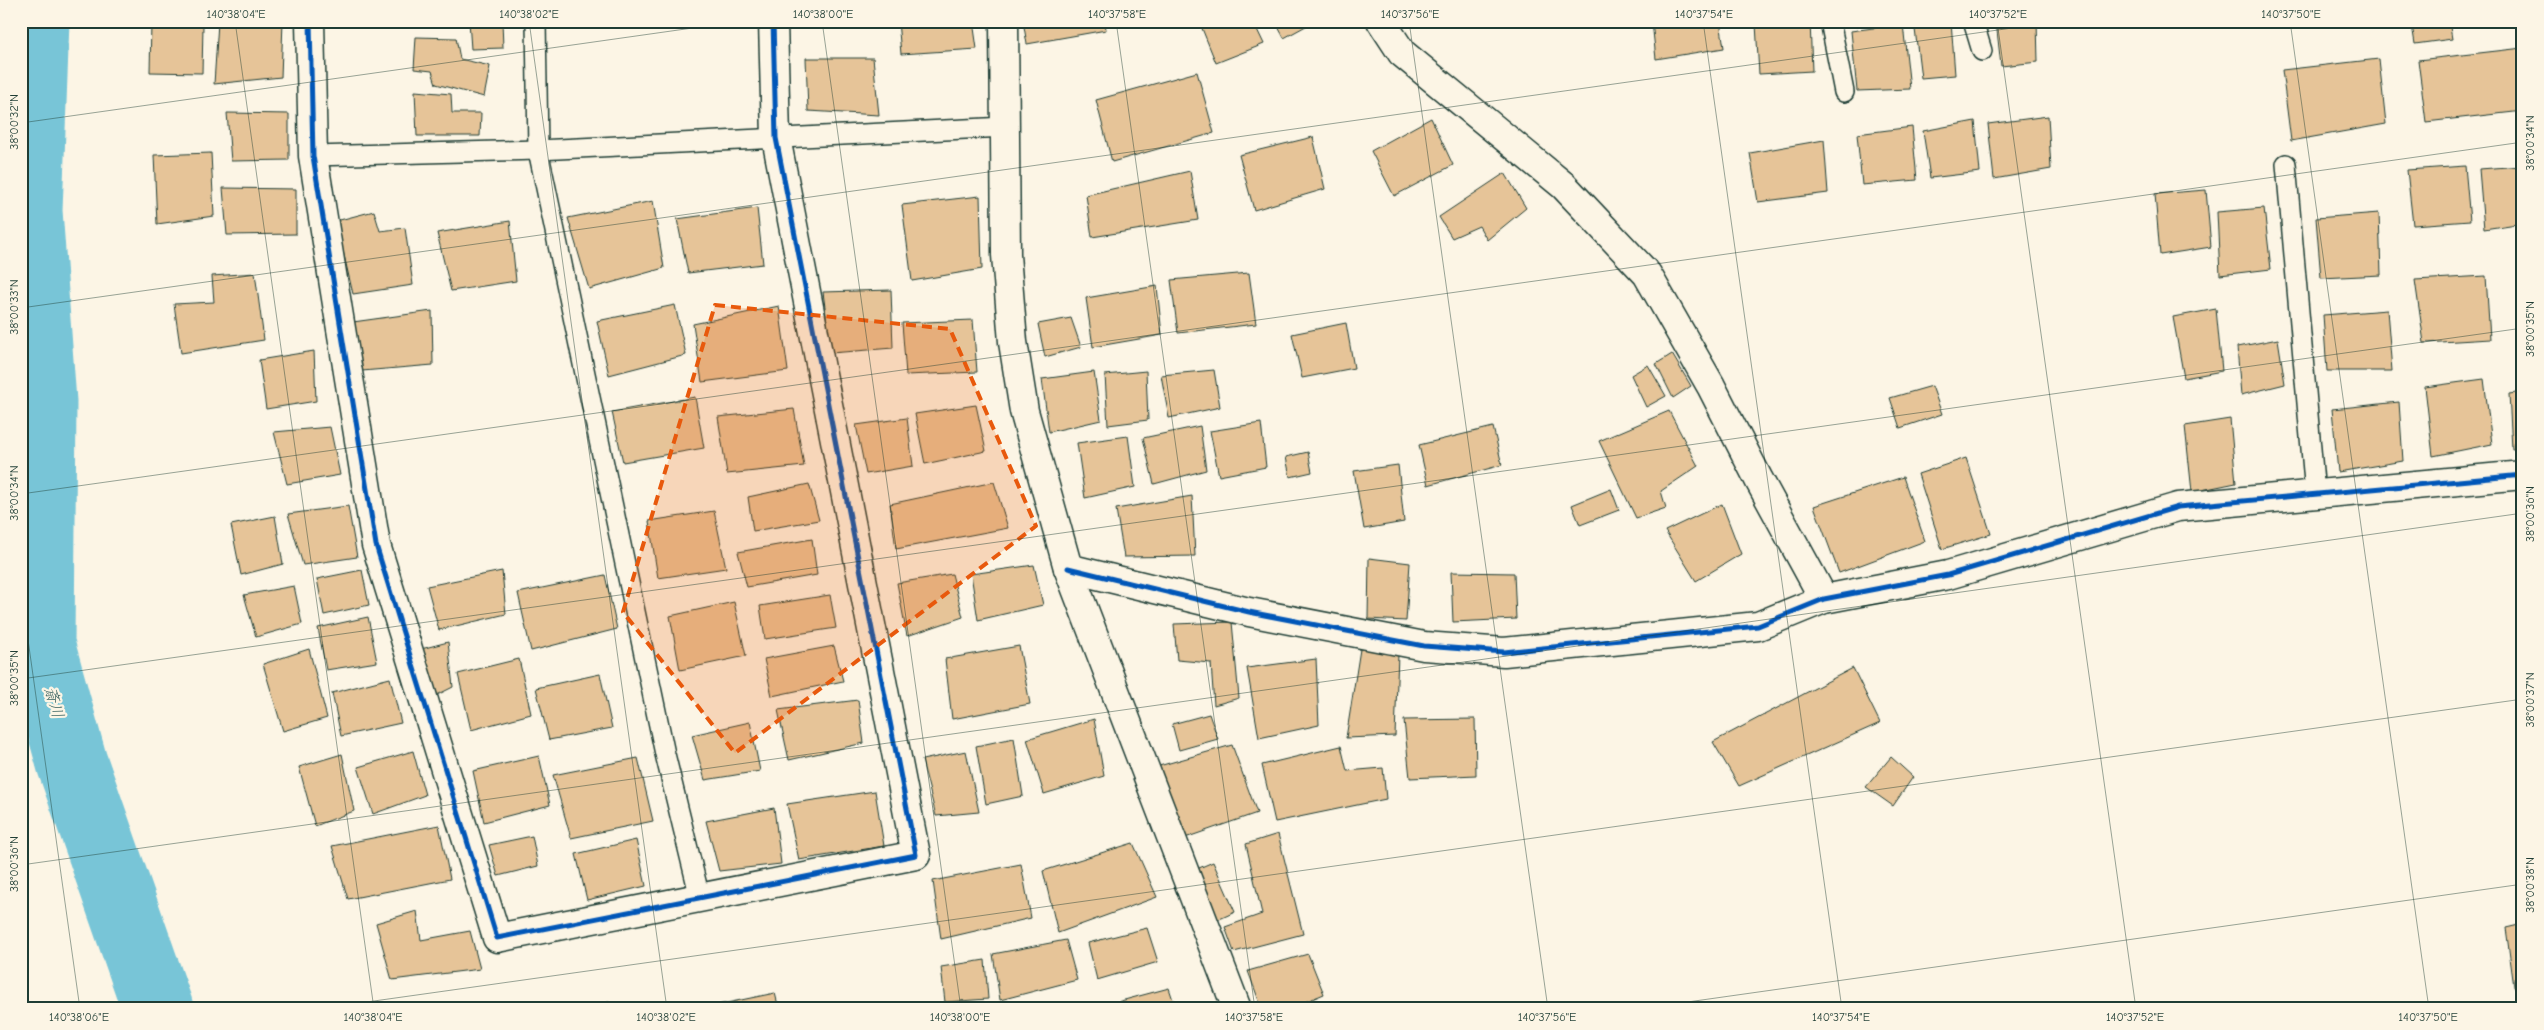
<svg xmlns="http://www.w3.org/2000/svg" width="2544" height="1030" viewBox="0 0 2544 1030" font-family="'Comic Neue','Klee One',sans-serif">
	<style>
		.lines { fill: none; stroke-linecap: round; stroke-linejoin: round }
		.river { stroke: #78c5d7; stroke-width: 71 }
		.building { fill: #e6c498; stroke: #1f3d34 }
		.lane-casing { stroke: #1f3d34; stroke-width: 22 }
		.street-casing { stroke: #1f3d34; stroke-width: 31 }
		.lane { stroke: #fcf5e5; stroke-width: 19 }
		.street { stroke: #fcf5e5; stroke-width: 28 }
		.cycleway-casing { stroke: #fcf5e5; stroke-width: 8 }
		.cycleway { stroke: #0057b8; stroke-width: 5 }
		.marked { fill: #e8590c; fill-opacity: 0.2; stroke: #e8590c; stroke-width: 4; stroke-dasharray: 10 6; stroke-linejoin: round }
		.ticks { fill: none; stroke: #1f3d34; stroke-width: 1; stroke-opacity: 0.45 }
		.labels { text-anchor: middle; stroke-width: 4.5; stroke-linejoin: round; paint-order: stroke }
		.water-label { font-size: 16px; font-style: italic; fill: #355f5d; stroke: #fcf5e5 }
		.neatline { fill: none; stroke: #1f3d34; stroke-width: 2 }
		.ticks-label { font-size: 12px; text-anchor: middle; fill: #1f3d34 }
	</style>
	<rect width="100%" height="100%" fill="#fcf5e5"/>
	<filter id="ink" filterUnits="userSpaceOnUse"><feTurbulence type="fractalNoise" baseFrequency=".02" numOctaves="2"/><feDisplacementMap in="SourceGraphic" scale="10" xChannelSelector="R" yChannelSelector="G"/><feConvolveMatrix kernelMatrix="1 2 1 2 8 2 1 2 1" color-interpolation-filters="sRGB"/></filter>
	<g filter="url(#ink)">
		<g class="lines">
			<polyline class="river" points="34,21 27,211 41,402 39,644 72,763 158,1009"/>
		</g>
		<g class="building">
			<polygon points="283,21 281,77 214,84 218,22"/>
			<polygon points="469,21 502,21 503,48 471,49"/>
			<polygon points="898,21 973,21 977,49 901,54"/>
			<polygon points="1023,21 1105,21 1106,30 1027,44"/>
			<polygon points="1126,21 1147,21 1127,26"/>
			<polygon points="1199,21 1253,21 1264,44 1216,63"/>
			<polygon points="1275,21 1315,21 1284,38"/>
			<polygon points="1720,21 1724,48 1656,59 1652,22"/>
			<polygon points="1781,21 1810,21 1812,71 1759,74 1756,24"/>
			<polygon points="1914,21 1951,21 1955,75 1921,78"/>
			<polygon points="1996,21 2037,21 2038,62 2001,66"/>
			<polygon points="2439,21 2449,21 2452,39 2415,44 2412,25"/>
			<polygon points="151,23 203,25 202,73 150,72"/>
			<polygon points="1903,24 1910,89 1857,91 1851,31"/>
			<polygon points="416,37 456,38 460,59 490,66 484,97 436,84 432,71 414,69"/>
			<polygon points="2523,48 2523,111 2426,122 2418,60"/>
			<polygon points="806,58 873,58 879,115 808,111"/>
			<polygon points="2379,59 2386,124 2291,141 2282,70"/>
			<polygon points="1197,72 1214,133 1112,162 1096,100"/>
			<polygon points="415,91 451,94 452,113 481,113 480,136 417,136"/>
			<polygon points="227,113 289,114 289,160 231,161"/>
			<polygon points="2048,116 2051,169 1994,179 1988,124"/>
			<polygon points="1431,118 1453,165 1394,196 1371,151"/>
			<polygon points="1975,121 1980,172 1930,178 1923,131"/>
			<polygon points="1912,127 1917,180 1862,185 1857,134"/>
			<polygon points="1313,137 1325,189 1254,210 1239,155"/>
			<polygon points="1824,140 1828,193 1758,202 1750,153"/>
			<polygon points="211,153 214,216 157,224 154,155"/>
			<polygon points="2465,166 2470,221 2413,225 2407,170"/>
			<polygon points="2523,166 2523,223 2484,229 2479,169"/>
			<polygon points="1190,171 1198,220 1092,237 1086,195"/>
			<polygon points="1505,173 1526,208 1487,240 1479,226 1452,238 1439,217"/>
			<polygon points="223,188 296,189 296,234 227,235"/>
			<polygon points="2206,190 2211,247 2160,255 2155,194"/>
			<polygon points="980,196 982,269 912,281 902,205"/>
			<polygon points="653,201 664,268 589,289 568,218"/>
			<polygon points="757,208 763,264 688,273 677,219"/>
			<polygon points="2264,208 2271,269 2220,275 2217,212"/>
			<polygon points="374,211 380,231 405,228 413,285 353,294 336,221"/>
			<polygon points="2379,213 2381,275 2321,278 2316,218"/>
			<polygon points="510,221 516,281 451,291 437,233"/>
			<polygon points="255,273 264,340 181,353 174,304 214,302 212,276"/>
			<polygon points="1249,273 1256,324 1178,333 1171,280"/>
			<polygon points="2486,276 2490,339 2424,343 2415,280"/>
			<polygon points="1157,286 1162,335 1093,347 1086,298"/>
			<polygon points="891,290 893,348 831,353 823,292"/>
			<polygon points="675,305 686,355 609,375 597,321"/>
			<polygon points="779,306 788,371 702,382 693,324"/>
			<polygon points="2216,309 2222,371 2184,378 2173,317"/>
			<polygon points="2387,310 2392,371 2327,371 2323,315"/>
			<polygon points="432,311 433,365 362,371 353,322"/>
			<polygon points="1071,318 1081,347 1045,357 1038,324"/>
			<polygon points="973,320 977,372 906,375 902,323"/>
			<polygon points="1346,323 1354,368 1302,378 1292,334"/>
			<polygon points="2278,339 2285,384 2241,395 2237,347"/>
			<polygon points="314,351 316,401 266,409 259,360"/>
			<polygon points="1672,354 1691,386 1673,398 1656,364"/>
			<polygon points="1648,365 1666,396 1646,407 1631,375"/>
			<polygon points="1214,370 1220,407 1169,418 1161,375"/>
			<polygon points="1146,371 1148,420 1108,425 1105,375"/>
			<polygon points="1094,372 1101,420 1049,432 1042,379"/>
			<polygon points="2484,379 2492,444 2433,456 2425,387"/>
			<polygon points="1932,386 1942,414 1900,428 1890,398"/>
			<polygon points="2523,392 2523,448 2512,449 2509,394"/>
			<polygon points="695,397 704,448 623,462 612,412"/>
			<polygon points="2399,402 2403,461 2338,472 2332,409"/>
			<polygon points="976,405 986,451 925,464 915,414"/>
			<polygon points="794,409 804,466 727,474 718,417"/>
			<polygon points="1669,411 1698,466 1661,491 1666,508 1636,518 1599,441"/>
			<polygon points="907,418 913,466 866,474 856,425"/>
			<polygon points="2230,419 2236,483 2192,492 2185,426"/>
			<polygon points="1261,423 1266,467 1219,476 1210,431"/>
			<polygon points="1200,426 1206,470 1154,484 1143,438"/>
			<polygon points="330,427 340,475 287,484 274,432"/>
			<polygon points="1493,427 1502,465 1428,485 1419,445"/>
			<polygon points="1128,436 1135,487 1085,498 1077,443"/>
			<polygon points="1308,452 1312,472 1290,477 1286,457"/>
			<polygon points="1966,458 1991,534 1942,549 1918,474"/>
			<polygon points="1398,465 1404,522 1364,529 1354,471"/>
			<polygon points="1903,477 1925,541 1839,573 1814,506"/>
			<polygon points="994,482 1008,528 896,549 890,504"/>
			<polygon points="809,484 819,520 753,531 748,497"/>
			<polygon points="1611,489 1619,510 1580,525 1572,505"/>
			<polygon points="1192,496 1195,556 1124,557 1116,509"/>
			<polygon points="1722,504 1741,554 1696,581 1665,531"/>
			<polygon points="348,506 357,557 303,565 288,514"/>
			<polygon points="714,511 726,568 658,578 649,521"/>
			<polygon points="275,516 283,564 241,575 231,525"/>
			<polygon points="812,539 817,575 747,587 738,552"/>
			<polygon points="1369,558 1410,563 1406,621 1368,619"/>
			<polygon points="1034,565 1043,605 978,620 971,574"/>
			<polygon points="362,570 369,605 324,615 317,579"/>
			<polygon points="502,571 506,614 439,630 427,586"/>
			<polygon points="1451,572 1514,573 1516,619 1453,622"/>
			<polygon points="952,574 963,617 907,636 897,583"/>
			<polygon points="605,575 617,629 531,651 518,593"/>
			<polygon points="294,586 302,624 256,637 244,595"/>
			<polygon points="830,595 836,628 765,639 760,606"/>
			<polygon points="734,602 746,656 680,670 670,616"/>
			<polygon points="368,617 377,662 326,670 318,628"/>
			<polygon points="1232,622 1239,698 1214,705 1211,663 1177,660 1174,624"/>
			<polygon points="448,642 453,687 431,698 421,649"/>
			<polygon points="834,646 843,681 772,696 764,659"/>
			<polygon points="1019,646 1030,704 952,719 945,659"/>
			<polygon points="309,649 327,718 283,731 263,664"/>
			<polygon points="1360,649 1398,654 1395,736 1346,738"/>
			<polygon points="519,659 531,714 471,730 458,674"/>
			<polygon points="1316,659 1319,725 1259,738 1247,668"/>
			<polygon points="1853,668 1880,723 1739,786 1713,742"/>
			<polygon points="600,674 612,728 549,740 536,688"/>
			<polygon points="390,678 401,723 341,736 332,693"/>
			<polygon points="858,700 864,743 789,760 778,710"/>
			<polygon points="1209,714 1218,739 1179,750 1172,724"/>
			<polygon points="1094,719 1104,776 1044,794 1027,739"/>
			<polygon points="1475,719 1476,775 1410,778 1404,720"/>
			<polygon points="750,722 760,771 705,780 692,735"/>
			<polygon points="1014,738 1023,796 986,804 976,746"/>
			<polygon points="1232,745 1257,813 1185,838 1159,766"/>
			<polygon points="1341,746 1347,771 1383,768 1386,799 1275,822 1262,765"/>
			<polygon points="413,751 425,795 373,814 358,767"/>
			<polygon points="966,751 979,812 936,816 922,760"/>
			<polygon points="342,754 354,811 315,826 299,767"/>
			<polygon points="539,756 550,805 484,822 473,771"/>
			<polygon points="1891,757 1913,777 1893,806 1866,787"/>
			<polygon points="638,758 653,821 571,838 553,775"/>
			<polygon points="875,791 884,846 799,860 787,804"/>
			<polygon points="774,808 781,864 719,871 706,821"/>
			<polygon points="439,825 450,879 348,899 332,846"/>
			<polygon points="1278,834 1303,934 1234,952 1225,927 1262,914 1246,844"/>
			<polygon points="532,836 538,866 498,876 489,845"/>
			<polygon points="636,840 646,886 587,900 576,854"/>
			<polygon points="1133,843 1157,897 1058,933 1043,871"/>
			<polygon points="1213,862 1235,912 1213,922 1192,871"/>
			<polygon points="1021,864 1031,918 941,939 933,881"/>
			<polygon points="417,911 421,940 470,931 480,969 392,980 376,923"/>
			<polygon points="2523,924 2523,998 2514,987 2506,928"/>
			<polygon points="1147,928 1158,962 1097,980 1088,943"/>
			<polygon points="1066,940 1077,980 1000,1000 993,954"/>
			<polygon points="1308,954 1324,994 1288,1009 1262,1009 1248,971"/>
			<polygon points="985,960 988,999 945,1002 941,967"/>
			<polygon points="1169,988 1176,1009 1103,1009 1102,1006"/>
			<polygon points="775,993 779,1009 718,1009 717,1005"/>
			<polygon points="609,1002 611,1009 579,1009"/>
		</g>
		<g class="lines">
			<defs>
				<g id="lane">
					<polyline points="536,21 538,150 665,754 700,898"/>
					<polyline points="1830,21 1844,92"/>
					<polyline points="1973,21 1982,51"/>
					<polyline points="313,156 538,150 1006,127"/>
					<polyline points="2286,164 2315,494"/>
				</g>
				<g id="street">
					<polyline points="310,21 313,156 376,545 497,938 916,855 776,138 773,21"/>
					<polyline points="1004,21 1006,255 1013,342 1024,411 1068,568 1237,1009"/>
					<polyline points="1381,21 1402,53 1564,186 1647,274 1711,386 1759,480 1824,599"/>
					<polyline points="1068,568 1249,612 1424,646 1504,652 1758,626 1824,599 1948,575 2178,507 2523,475"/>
				</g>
			</defs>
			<use href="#lane" class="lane-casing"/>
			<use href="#street" class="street-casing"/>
			<use href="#lane" class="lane"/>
			<use href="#street" class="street"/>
			<defs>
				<g id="cycleway">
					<polyline points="310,21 313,156 376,545 497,938 916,855 776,138 773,21"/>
					<polyline points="1068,568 1249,612 1424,646 1504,652 1758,626 1824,599 1948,575 2178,507 2523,475"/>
				</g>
			</defs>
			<use href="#cycleway" class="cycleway-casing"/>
			<use href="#cycleway" class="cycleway"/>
		</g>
	</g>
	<path class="marked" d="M715,305L950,329L1036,526L735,753L623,612Z"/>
	<path class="ticks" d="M235,21L374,1009M529,21L667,1009M822,21L961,1009M1116,21L1255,1009M1409,21L1548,1009M1703,21L1842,1009M1997,21L2136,1009M2290,21L2429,1009M21,123L742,21M21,308L2062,21M21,494L2523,142M21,590L80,1009M21,679L2523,328M21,865L2523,513M317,1009L2523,699M1638,1009L2523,884"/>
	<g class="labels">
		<g class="water-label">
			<text transform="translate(55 702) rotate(74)" y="6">斎川</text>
		</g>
	</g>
	<rect width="2544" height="1030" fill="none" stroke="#fcf5e5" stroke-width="55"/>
	<rect x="28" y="28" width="2488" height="974" class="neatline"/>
	<g class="ticks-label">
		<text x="236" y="18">140°38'04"E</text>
		<text x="529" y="18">140°38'02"E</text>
		<text x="823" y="18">140°38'00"E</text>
		<text x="1117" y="18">140°37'58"E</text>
		<text x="1410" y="18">140°37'56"E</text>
		<text x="1704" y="18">140°37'54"E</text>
		<text x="1998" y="18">140°37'52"E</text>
		<text x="2291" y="18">140°37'50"E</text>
		<text transform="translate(14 122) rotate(-90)" y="4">38°00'32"N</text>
		<text transform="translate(2530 143) rotate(-90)" y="4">38°00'34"N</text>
		<text transform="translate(14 307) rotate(-90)" y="4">38°00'33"N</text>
		<text transform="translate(2530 329) rotate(-90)" y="4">38°00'35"N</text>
		<text transform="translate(14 493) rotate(-90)" y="4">38°00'34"N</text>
		<text transform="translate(2530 514) rotate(-90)" y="4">38°00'36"N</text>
		<text transform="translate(14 678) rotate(-90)" y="4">38°00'35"N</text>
		<text transform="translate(2530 700) rotate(-90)" y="4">38°00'37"N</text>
		<text transform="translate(14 864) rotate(-90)" y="4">38°00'36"N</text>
		<text transform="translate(2530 885) rotate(-90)" y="4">38°00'38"N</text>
		<text x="79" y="1021">140°38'06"E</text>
		<text x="373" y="1021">140°38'04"E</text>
		<text x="666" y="1021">140°38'02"E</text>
		<text x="960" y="1021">140°38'00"E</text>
		<text x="1254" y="1021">140°37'58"E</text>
		<text x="1547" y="1021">140°37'56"E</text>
		<text x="1841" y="1021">140°37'54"E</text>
		<text x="2135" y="1021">140°37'52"E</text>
		<text x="2428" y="1021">140°37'50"E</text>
	</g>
</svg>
